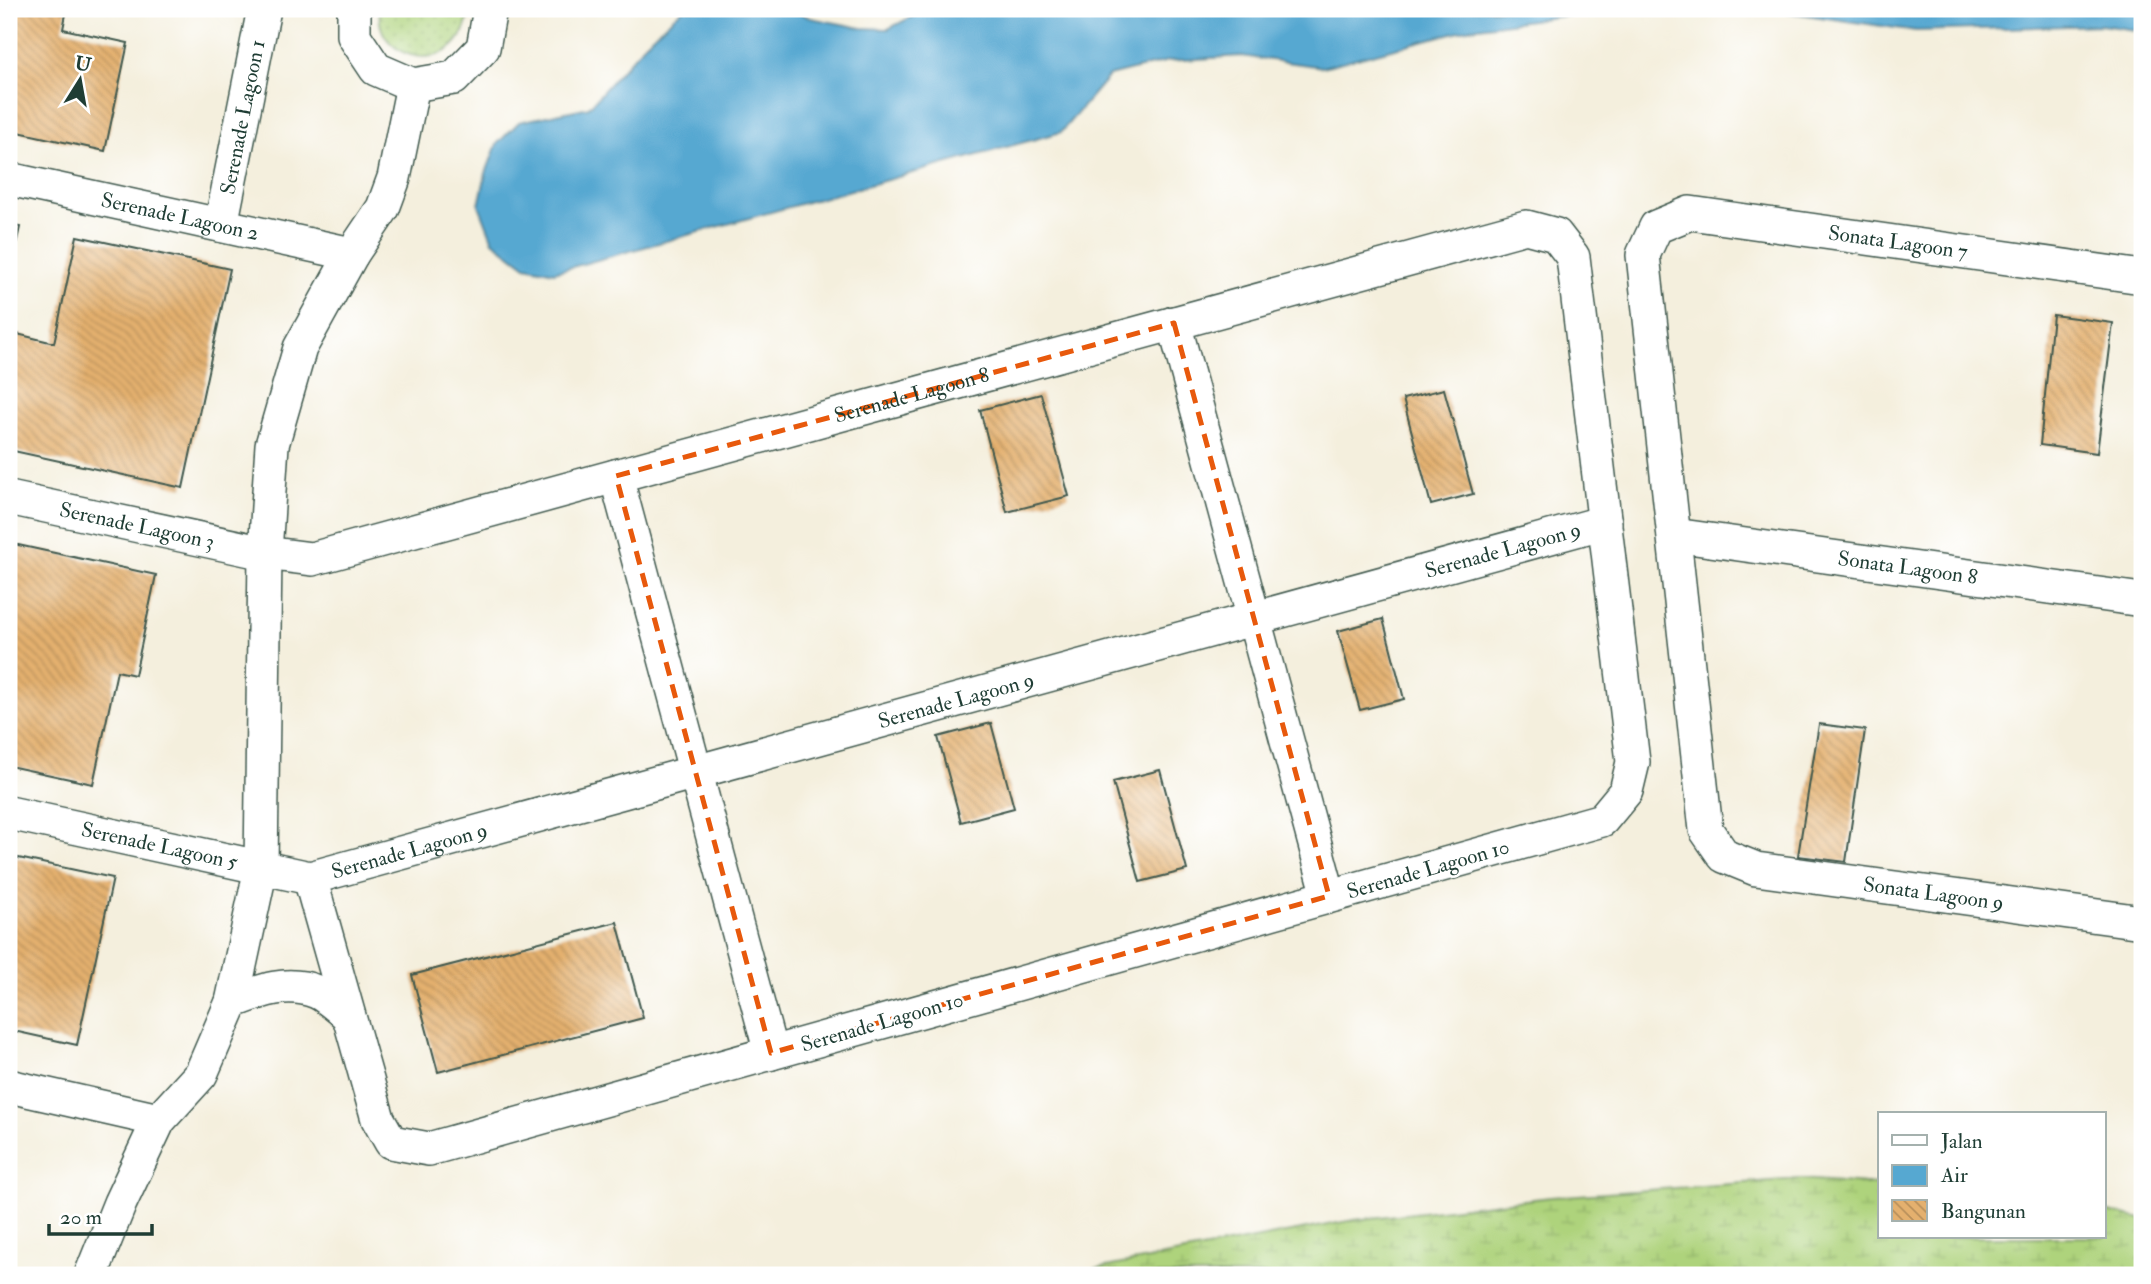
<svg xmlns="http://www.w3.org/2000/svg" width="2151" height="1284" viewBox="0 0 2151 1284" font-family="'IM FELL Double Pica',serif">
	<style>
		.wetland { fill: url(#wetland-marsh); stroke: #668858; stroke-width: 2 }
		.garden { fill: url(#garden-dots); stroke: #668858; stroke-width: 2 }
		.water { fill: #56a8d1; stroke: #3a7282; stroke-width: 2 }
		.building { fill: url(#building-back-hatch) }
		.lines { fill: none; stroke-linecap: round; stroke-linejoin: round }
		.street-casing { stroke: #3f584d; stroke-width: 36 }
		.street { stroke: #fff; stroke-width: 33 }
		.marked { fill: none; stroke: #e8590c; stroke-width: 5; stroke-dasharray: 14 9; stroke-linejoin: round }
		.labels { text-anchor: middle; stroke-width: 5; stroke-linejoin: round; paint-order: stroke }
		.street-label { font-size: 21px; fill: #1f3d34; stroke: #fff }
	</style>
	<defs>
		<pattern id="wetland-marsh" width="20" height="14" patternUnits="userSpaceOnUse" patternTransform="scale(1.75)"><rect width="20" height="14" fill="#aed37c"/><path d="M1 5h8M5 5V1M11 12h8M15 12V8" fill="none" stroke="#95b66c"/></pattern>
		<pattern id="garden-dots" width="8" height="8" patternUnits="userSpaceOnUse" patternTransform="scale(1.75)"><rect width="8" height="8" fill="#aed37c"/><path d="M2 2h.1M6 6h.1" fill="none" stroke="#95b66c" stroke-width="1.8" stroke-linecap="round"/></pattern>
		<pattern id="building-back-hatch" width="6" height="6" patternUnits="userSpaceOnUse" patternTransform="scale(1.75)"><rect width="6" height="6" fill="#e4b06e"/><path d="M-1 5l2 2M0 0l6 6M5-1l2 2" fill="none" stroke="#b8905b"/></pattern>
	</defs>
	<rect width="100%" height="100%" fill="#fff"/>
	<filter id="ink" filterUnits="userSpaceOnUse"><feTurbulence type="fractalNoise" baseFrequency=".0143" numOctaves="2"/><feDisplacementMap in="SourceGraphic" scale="14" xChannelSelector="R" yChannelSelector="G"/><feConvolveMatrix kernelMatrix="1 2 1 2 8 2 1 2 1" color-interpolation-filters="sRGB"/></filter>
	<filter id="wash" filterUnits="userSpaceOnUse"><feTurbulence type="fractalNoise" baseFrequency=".00686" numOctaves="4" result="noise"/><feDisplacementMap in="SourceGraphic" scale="28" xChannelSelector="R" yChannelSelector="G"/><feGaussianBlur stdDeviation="1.57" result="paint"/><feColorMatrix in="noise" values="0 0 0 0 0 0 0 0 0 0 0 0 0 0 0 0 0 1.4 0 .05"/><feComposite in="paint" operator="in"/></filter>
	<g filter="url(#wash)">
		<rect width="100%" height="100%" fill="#f4efdd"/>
		<polygon class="wetland" points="1800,1179 1880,1185 1880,1237 2104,1237 2104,1211 2142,1219 2142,1275 1064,1275 1354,1220 1551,1197"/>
		<path class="garden" d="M380,9H468L469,11C460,82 372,62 380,9Z"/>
		<g class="water">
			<polygon points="683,9 788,9 811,18 862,28 888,29 927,9 1615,9 1471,28 1323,67 1241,56 1168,61 1109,76 1061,132 554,272 526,266 493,241 479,205 486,173 497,144 519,122 589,107 651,37"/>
			<polygon points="1765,9 2142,9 2142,31 2101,25 1916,31"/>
		</g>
		<g id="blocks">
			<g class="building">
				<polygon points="9,9 67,9 63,29 128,43 105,151 9,130"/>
				<polygon points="9,225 20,227 10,272 9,272"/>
				<polygon points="77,236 230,269 183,488 9,450 9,332 54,343"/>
				<polygon points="2053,315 2113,323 2097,453 2040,445"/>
				<polygon points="1444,389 1473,494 1431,505 1403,399"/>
				<polygon points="1041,394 1069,496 1007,512 980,410"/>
				<polygon points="9,543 156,575 135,675 117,671 93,784 9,766"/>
				<polygon points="1383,619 1404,699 1360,710 1338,631"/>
				<polygon points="991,723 1014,808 961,822 938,737"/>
				<polygon points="1819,724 1865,730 1846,862 1798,856"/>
				<polygon points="1160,770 1187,870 1140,882 1113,782"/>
				<polygon points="9,856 113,878 77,1045 9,1030"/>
				<polygon points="617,922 643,1018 438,1072 412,975"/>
			</g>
		</g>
	</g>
	<g filter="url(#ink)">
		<use href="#blocks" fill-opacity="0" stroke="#3f584d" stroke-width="2"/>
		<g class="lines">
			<defs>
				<g id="street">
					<polyline points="354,9 354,36 376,69 413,85 454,78 483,48 490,9"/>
					<path id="s1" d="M9,179L352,254"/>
					<path id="s2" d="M221,225L264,9"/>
					<path id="s3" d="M2142,277L1690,213L1656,227L1643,255L1706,830L1724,856L1756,869L2142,922"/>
					<polyline points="1174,323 1329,896"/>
					<polyline points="616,476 771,1053"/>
					<path id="s4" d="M9,498L265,553L312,559L1526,227L1556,235L1573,257L1633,762L1626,791L1602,820L429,1149L391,1142L378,1119L310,878"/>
					<path id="s5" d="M1674,535L2142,600"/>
					<path id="s6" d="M9,813L310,878L1605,522"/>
					<path d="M232,1002C260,991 287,980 317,992C328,997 339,1008 348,1015"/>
					<polyline points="9,1086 159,1120"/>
					<polyline points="91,1275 120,1203 159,1120 201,1074 232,1002 261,868 265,553 272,445 300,348 352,254 383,208 394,178 413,85"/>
				</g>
			</defs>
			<use href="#street" class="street-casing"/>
			<use href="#street" class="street"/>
		</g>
	</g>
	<path class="marked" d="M1174,323L1329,896L771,1053L616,476Z"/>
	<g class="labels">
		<g class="street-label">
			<text dy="7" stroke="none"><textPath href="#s2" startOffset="110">Serenade Lagoon 1</textPath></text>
			<text dy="7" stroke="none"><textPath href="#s1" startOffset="175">Serenade Lagoon 2</textPath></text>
			<text transform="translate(1898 242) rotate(8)" y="7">Sonata Lagoon 7</text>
			<text dy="7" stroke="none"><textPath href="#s4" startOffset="931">Serenade Lagoon 8</textPath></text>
			<text dy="7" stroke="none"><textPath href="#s4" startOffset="131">Serenade Lagoon 3</textPath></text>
			<text dy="7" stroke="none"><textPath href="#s6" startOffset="1545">Serenade Lagoon 9</textPath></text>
			<text dy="7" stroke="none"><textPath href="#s5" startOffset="236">Sonata Lagoon 8</textPath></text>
			<text dy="7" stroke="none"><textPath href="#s6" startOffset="978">Serenade Lagoon 9</textPath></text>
			<text dy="7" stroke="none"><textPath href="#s6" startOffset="154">Serenade Lagoon 5</textPath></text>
			<text dy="7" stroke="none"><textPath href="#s6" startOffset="411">Serenade Lagoon 9</textPath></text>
			<text transform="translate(1428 869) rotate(-16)" y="7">Serenade Lagoon 10</text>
			<text dy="7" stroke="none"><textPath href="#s3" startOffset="1348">Sonata Lagoon 9</textPath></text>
			<text transform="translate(882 1022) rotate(-16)" y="7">Serenade Lagoon 10</text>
		</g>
	</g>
	<rect width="2151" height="1284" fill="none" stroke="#fff" stroke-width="35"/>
	<rect x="1878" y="1112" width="228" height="126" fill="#ffffff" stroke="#a5b1ae" stroke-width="2"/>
	<rect x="1892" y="1135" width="35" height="10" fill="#ffffff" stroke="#a5b1ae" stroke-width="2"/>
	<text x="1941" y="1148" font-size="21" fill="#1f3d34">Jalan</text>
	<rect x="1892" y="1165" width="35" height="21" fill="#56a8d1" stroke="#a5b1ae" stroke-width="2"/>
	<text x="1941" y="1182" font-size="21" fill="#1f3d34">Air</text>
	<rect x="1892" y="1200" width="35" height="21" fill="url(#building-back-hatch)" stroke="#a5b1ae" stroke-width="2"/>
	<text x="1941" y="1218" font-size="21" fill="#1f3d34">Bangunan</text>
	<g transform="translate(80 80) rotate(11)" stroke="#ffffff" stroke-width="5" paint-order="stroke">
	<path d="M0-5L12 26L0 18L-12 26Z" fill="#1f3d34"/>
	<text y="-10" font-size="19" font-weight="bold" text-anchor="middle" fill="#1f3d34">U</text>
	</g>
	<path d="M49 1224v10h103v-10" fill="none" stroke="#1f3d34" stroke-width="3.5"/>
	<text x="60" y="1224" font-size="21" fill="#1f3d34" stroke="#ffffff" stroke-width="5" paint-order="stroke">20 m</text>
</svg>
